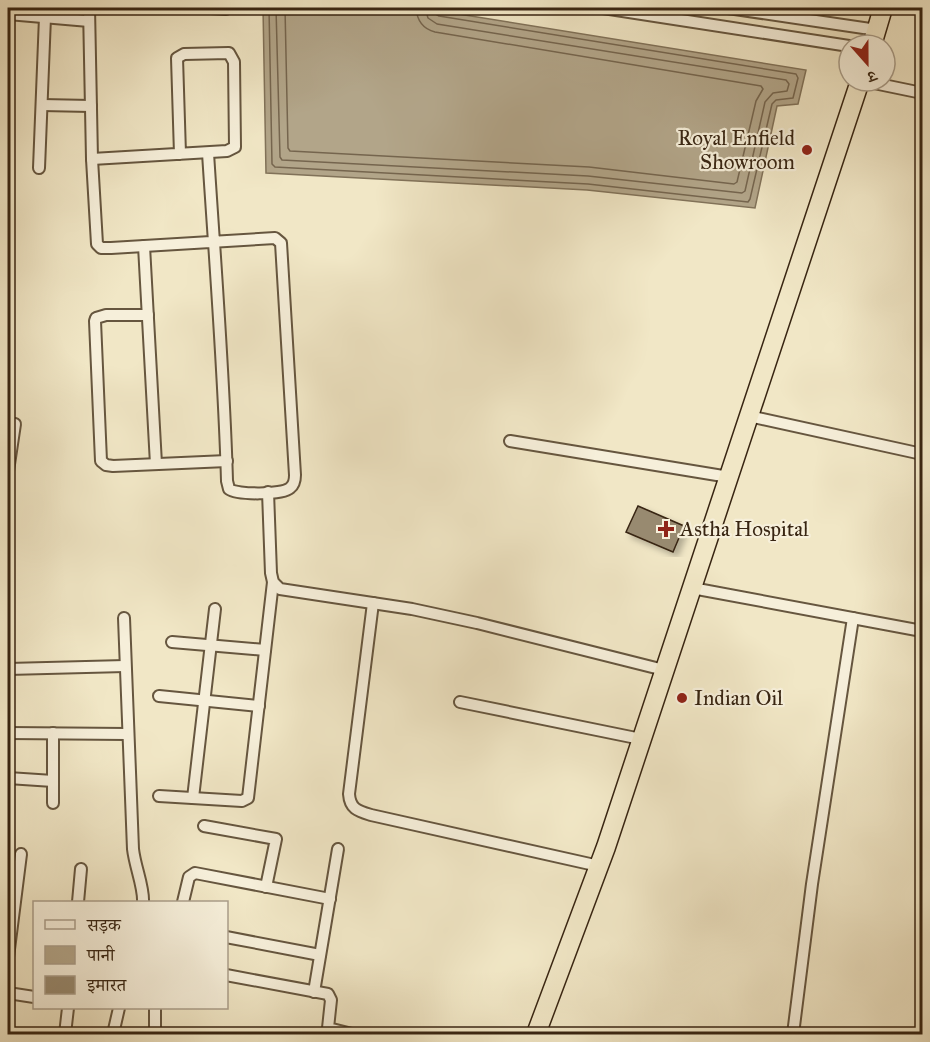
<svg xmlns="http://www.w3.org/2000/svg" width="930" height="1042" viewBox="0 0 930 1042" font-family="'IM FELL Great Primer','Noto Serif Devanagari',serif">
	<style>
		.water { fill: #b2a589; stroke: #817259; stroke-width: 1.5 }
		.lines { fill: none; stroke-linecap: round; stroke-linejoin: round }
		.shore { stroke: #75654e; stroke-width: 1.5 }
		.building { fill: #988a70; stroke: #382512; stroke-width: 1.5; filter: url(#shadow) }
		.minor-casing { stroke: #66563f; stroke-width: 14 }
		.trunk-casing { stroke: #382512; stroke-width: 21 }
		.minor { stroke: #f6efda; stroke-width: 10 }
		.trunk { stroke: #f1e7c6; stroke-width: 18 }
		.poi-dot { fill: #8f2418; stroke: #f6efda; stroke-width: 2 }
		.labels { text-anchor: middle; stroke-width: 4.5; stroke-linejoin: round; paint-order: stroke }
		.poi-label { font-size: 21px; fill: #382512; stroke: #f6efda; text-anchor: start }
	</style>
	<defs>
		<filter id="shadow"><feDropShadow dx="4.5" dy="4.5" stdDeviation="3" flood-color="#0004"/></filter>
	</defs>
	<rect width="100%" height="100%" fill="#f1e7c6"/>
	<filter id="stains"><feTurbulence type="fractalNoise" baseFrequency=".00333" numOctaves="4"/><feColorMatrix values="0 0 0 0 .2 0 0 0 0 .09 0 0 0 0 .02 0 0 0 .5 -.17"/></filter>
	<radialGradient id="worn" r=".72"><stop offset=".6" stop-color="#630" stop-opacity="0"/><stop offset="1" stop-color="#630" stop-opacity=".3"/></radialGradient>
	<polygon class="water" points="263,8 421,8 806,70 798,104 777,106 755,208 587,190 266,173"/>
	<g class="lines">
		<g class="shore">
			<polyline points="269,8 272,164 275,167 588,184 748,202 750,199 772,104 776,100 793,98 798,78 796,74 439,16 434,13 433,8"/>
			<polyline points="276,8 280,157 282,160 588,176 742,193 745,191 765,102 773,93 787,91 789,84 786,80 437,24 428,18 425,8"/>
			<path d="M285,8L288,148L290,151L589,167L734,184L737,182L756,101L763,89L761,86L435,32C423,29 417,20 416,8"/>
		</g>
	</g>
	<polygon class="building" points="638,506 684,526 673,552 626,532"/>
	<g class="lines">
		<defs>
			<g id="minor">
				<path d="M89,8L92,159L97,244L101,248H111L275,238L281,243L295,475C295,479 294,485 290,488C282,495 237,495 229,489L227,481C224,372 215,262 208,153"/>
				<polyline points="211,8 226,9"/>
				<polyline points="603,8 849,46"/>
				<polyline points="728,8 877,30"/>
				<polyline points="8,14 89,21"/>
				<polyline points="864,81 922,93"/>
				<polyline points="42,105 91,106"/>
				<polyline points="92,159 227,151 235,147 234,62 229,53 184,54 177,58 180,154"/>
				<polyline points="39,168 45,17"/>
				<polyline points="144,246 156,464"/>
				<polyline points="148,315 106,315 96,318 95,321 101,461 106,465 113,466 227,461"/>
				<polyline points="749,416 922,454"/>
				<polyline points="510,441 729,477"/>
				<polyline points="8,471 15,424"/>
				<polyline points="268,492 271,573 273,582 280,589 412,609 477,623 664,670"/>
				<polyline points="692,588 922,631"/>
				<path d="M373,603L349,794C350,809 358,811 371,815L599,866"/>
				<path d="M124,618L133,849C135,867 144,887 143,902"/>
				<polyline points="172,642 265,650"/>
				<polyline points="8,669 125,666"/>
				<polyline points="159,696 259,706"/>
				<polyline points="460,702 641,739"/>
				<polyline points="8,733 127,734"/>
				<polyline points="8,778 53,781"/>
				<polyline points="159,796 242,801 248,798 273,582"/>
				<polyline points="193,798 215,609"/>
				<polyline points="53,803 53,733"/>
				<polyline points="204,826 276,839 266,887"/>
				<polyline points="78,902 81,869"/>
				<polyline points="183,902 189,877 195,873 330,899"/>
				<polyline points="226,937 320,955"/>
				<polyline points="8,957 21,854"/>
				<polyline points="226,975 328,994 331,1000 328,1028 352,1034"/>
				<polyline points="314,992 338,849"/>
				<polyline points="8,993 34,997"/>
				<polyline points="155,1008 155,1034"/>
				<polyline points="65,1034 68,1008"/>
				<polyline points="113,1034 119,1008"/>
				<polyline points="793,1034 812,884 853,618"/>
			</g>
			<g id="trunk">
				<polyline points="872,45 883,8"/>
				<polyline points="536,1034 606,847 860,81"/>
			</g>
		</defs>
		<use href="#minor" class="minor-casing"/>
		<use href="#trunk" class="trunk-casing"/>
		<use href="#minor" class="minor"/>
		<use href="#trunk" class="trunk"/>
	</g>
	<g class="poi-dot">
		<circle cx="807" cy="150" r="6"/>
		<path d="M663 520h6v6h6v6h-6v6h-6v-6h-6v-6h6z"/>
		<circle cx="682" cy="698" r="6"/>
	</g>
	<g class="labels">
		<g class="poi-label">
			<text x="795" y="145" text-anchor="end">Royal Enfield<tspan x="795" dy="24">Showroom</tspan></text>
			<text x="680" y="536">Astha Hospital</text>
			<text x="694" y="705">Indian Oil</text>
		</g>
	</g>
	<rect width="930" height="1042" fill="none" stroke="#f1e7c6" stroke-width="30"/>
	<rect x="9" y="9" width="912" height="1024" fill="none" stroke="#382512" stroke-width="3"/>
	<rect x="15" y="15" width="900" height="1012" fill="none" stroke="#382512" stroke-width="1.5"/>
	<rect x="33" y="901" width="195" height="108" fill="#f6efda" stroke="#aa9e8a" stroke-width="1.5"/>
	<rect x="45" y="920" width="30" height="9" fill="#f6efda" stroke="#aa9e8a" stroke-width="1.5"/>
	<text x="87" y="931" font-size="18" fill="#382512">सड़क</text>
	<rect x="45" y="946" width="30" height="18" fill="#b2a589" stroke="#aa9e8a" stroke-width="1.5"/>
	<text x="87" y="961" font-size="18" fill="#382512">पानी</text>
	<rect x="45" y="976" width="30" height="18" fill="#988a70" stroke="#aa9e8a" stroke-width="1.5"/>
	<text x="87" y="991" font-size="18" fill="#382512">इमारत</text>
	<g transform="translate(867 63) rotate(159)"><circle r="28" fill="#f6efda" stroke="#aa9e8a" stroke-width="1.5"/>
	<path d="M0-4.5L10 22L0 15L-10 22Z" fill="#8f2418"/>
	<text y="-9" font-size="16" font-weight="bold" text-anchor="middle" fill="#382512">उ</text>
	</g>
	<rect width="100%" height="100%" filter="url(#stains)"/>
	<rect width="100%" height="100%" fill="url(#worn)"/>
</svg>
